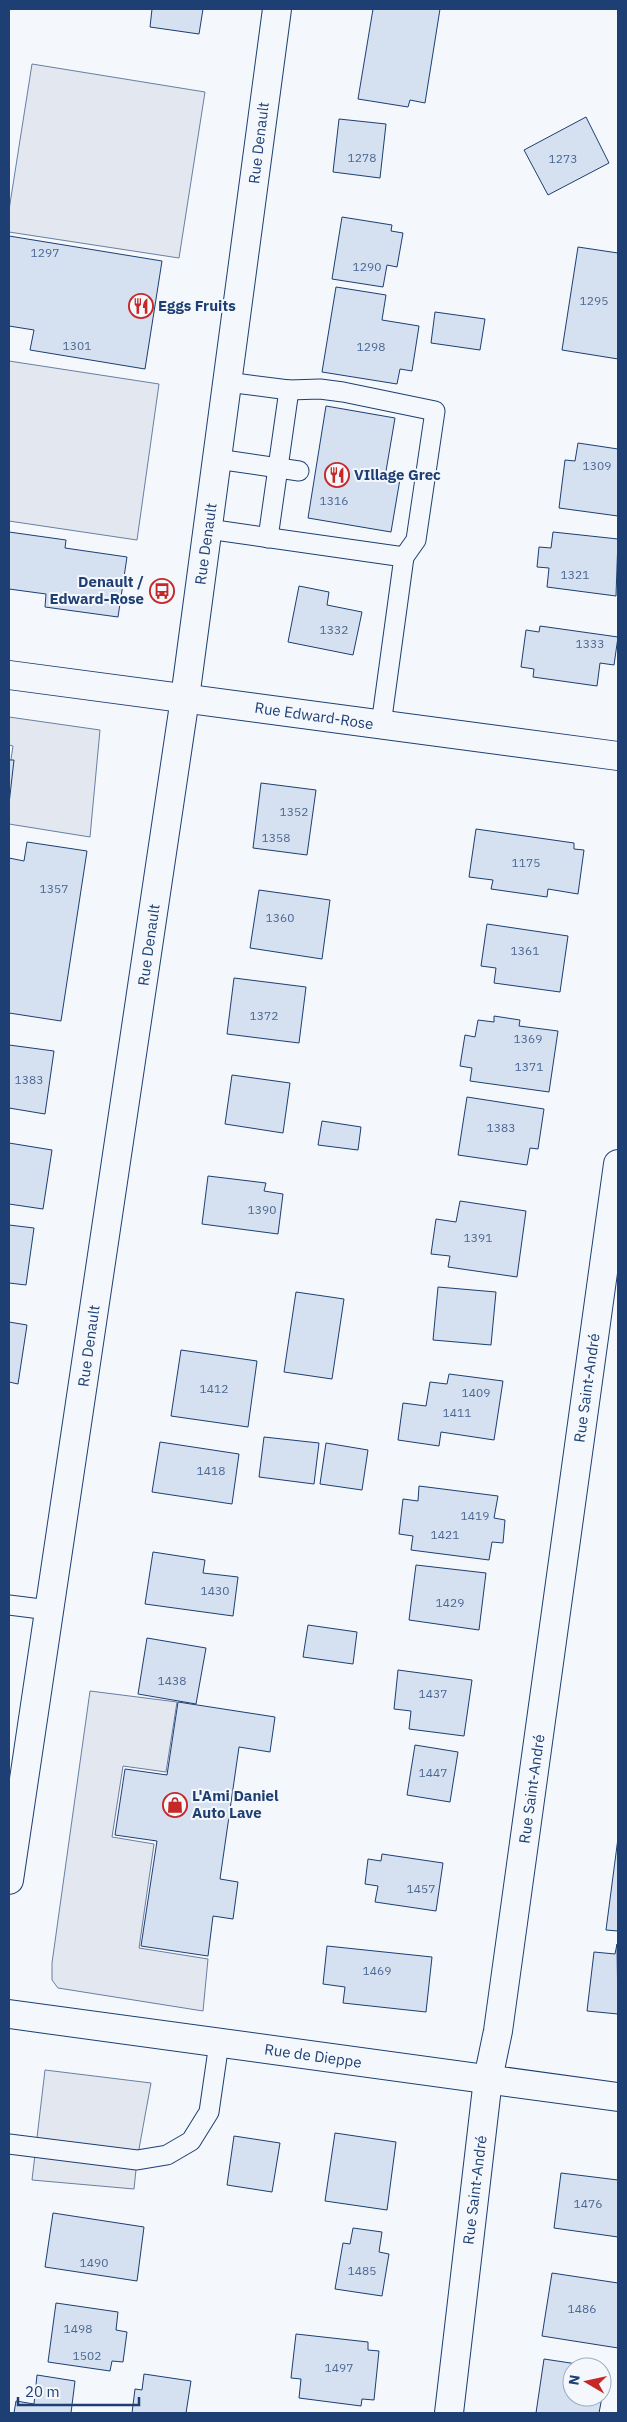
<svg xmlns="http://www.w3.org/2000/svg" width="627" height="2422" viewBox="0 0 627 2422" font-family="'IBM Plex Sans',sans-serif">
	<style>
		.parking { fill: #e3e8f0; stroke: #687fa3 }
		.building { fill: #d5e0f0; stroke: #1d3f73 }
		.lines { fill: none; stroke-linecap: round; stroke-linejoin: round }
		.service-casing { stroke: #1d3f73; stroke-width: 21 }
		.minor-casing { stroke: #1d3f73; stroke-width: 30 }
		.secondary-casing { stroke: #1d3f73; stroke-width: 30 }
		.service { stroke: #f4f7fb; stroke-width: 19 }
		.minor { stroke: #f4f7fb; stroke-width: 28 }
		.secondary { stroke: #f4f7fb; stroke-width: 28 }
		.labels { text-anchor: middle; stroke-width: 4; stroke-linejoin: round; paint-order: stroke }
		.number-label { font-size: 12px; fill: #4b6792 }
		.street-label { font-size: 15px; fill: #1d3f73; stroke: #f4f7fb }
		.poi-label { font-size: 15px; font-weight: bold; fill: #1d3f73; stroke: #f4f7fb; text-anchor: start }
	</style>
	<rect width="100%" height="100%" fill="#f4f7fb"/>
	<g class="parking">
		<polygon points="32,64 205,92 179,258 9,232 9,210"/>
		<polygon points="9,361 159,384 137,540 9,521"/>
		<polygon points="9,717 100,730 90,837 9,824 9,773 13,746 9,745"/>
		<polygon points="90,1691 177,1702 166,1772 123,1766 112,1837 154,1844 139,1948 208,1959 203,2011 58,1988 52,1980 52,1963"/>
		<polygon points="45,2070 151,2083 137,2160 134,2189 32,2180"/>
	</g>
	<g class="building">
		<polygon points="152,9 203,9 199,34 150,27"/>
		<polygon points="373,9 440,9 425,103 410,100 408,107 358,99"/>
		<polygon points="586,117 609,163 548,195 524,150"/>
		<polygon points="339,119 386,124 380,178 333,172"/>
		<polygon points="342,217 392,225 391,231 403,233 397,267 387,265 383,287 332,279"/>
		<polygon points="9,236 162,261 145,369 30,350 34,330 9,326"/>
		<polygon points="578,247 618,253 618,359 562,350"/>
		<polygon points="336,287 386,295 382,320 419,326 412,371 400,369 397,384 322,372"/>
		<polygon points="435,312 485,319 480,350 431,343"/>
		<polygon points="326,406 395,418 385,477 400,479 391,532 308,518"/>
		<polygon points="578,443 618,449 618,516 559,508 565,460 575,461"/>
		<polygon points="9,532 66,540 65,548 127,557 118,617 45,607 46,594 9,589"/>
		<polygon points="553,532 618,539 616,596 547,587 549,568 537,567 539,547 551,548"/>
		<polygon points="299,586 329,592 327,605 362,612 353,655 288,642"/>
		<polygon points="540,626 618,637 614,665 600,663 597,686 533,677 534,669 521,667 526,630 539,632"/>
		<polygon points="9,760 14,760 9,804"/>
		<polygon points="261,783 316,790 307,855 253,848"/>
		<polygon points="476,829 574,843 574,849 584,850 578,894 548,889 547,897 491,889 493,880 469,877"/>
		<polygon points="27,842 87,851 61,1021 9,1013 9,858 24,861"/>
		<polygon points="259,890 330,900 322,959 250,948"/>
		<polygon points="487,924 568,936 560,992 494,983 496,968 481,966"/>
		<polygon points="234,978 306,987 299,1043 227,1034"/>
		<polygon points="494,1016 520,1020 519,1026 558,1031 549,1092 470,1081 472,1068 460,1066 465,1035 475,1037 478,1020 494,1022"/>
		<polygon points="9,1045 54,1051 45,1114 9,1108"/>
		<polygon points="232,1075 290,1083 283,1133 225,1124"/>
		<polygon points="467,1097 544,1109 538,1149 530,1148 527,1165 458,1155"/>
		<polygon points="322,1121 361,1127 358,1150 318,1145"/>
		<polygon points="9,1143 52,1150 43,1209 9,1204"/>
		<polygon points="208,1176 266,1183 264,1191 283,1194 278,1234 202,1224"/>
		<polygon points="460,1201 526,1211 517,1277 448,1267 450,1256 431,1254 436,1219 456,1222"/>
		<polygon points="9,1225 34,1228 26,1285 9,1283"/>
		<polygon points="438,1287 496,1292 491,1345 433,1340"/>
		<polygon points="296,1292 344,1299 332,1379 284,1372"/>
		<polygon points="9,1322 27,1325 18,1384 9,1382"/>
		<polygon points="181,1350 257,1361 248,1427 171,1416"/>
		<polygon points="449,1374 503,1381 494,1440 441,1432 439,1446 398,1440 403,1403 426,1406 430,1382 447,1384"/>
		<polygon points="264,1437 319,1443 314,1484 259,1477"/>
		<polygon points="160,1442 239,1454 232,1504 152,1492"/>
		<polygon points="326,1443 368,1450 362,1490 320,1484"/>
		<polygon points="419,1486 498,1496 494,1518 505,1520 503,1543 492,1542 489,1560 411,1550 413,1536 399,1534 403,1499 418,1501"/>
		<polygon points="153,1552 205,1560 203,1573 238,1577 233,1616 145,1604"/>
		<polygon points="416,1565 486,1573 479,1630 409,1620"/>
		<polygon points="308,1625 357,1632 353,1664 303,1657"/>
		<polygon points="147,1638 206,1648 196,1704 138,1694"/>
		<polygon points="398,1670 472,1680 464,1736 409,1729 411,1711 394,1709"/>
		<polygon points="178,1702 275,1717 270,1752 239,1747 220,1879 238,1882 233,1919 213,1916 208,1956 141,1946 157,1841 115,1835 125,1769 167,1775"/>
		<polygon points="415,1745 458,1752 450,1802 407,1795"/>
		<polygon points="618,1838 618,1931 606,1930"/>
		<polygon points="382,1854 443,1863 436,1911 375,1902 378,1886 365,1884 368,1859 381,1861"/>
		<polygon points="617,1944 618,2014 587,2011 594,1952 615,1954"/>
		<polygon points="327,1946 432,1957 426,2012 343,2003 345,1987 323,1984"/>
		<polygon points="335,2133 396,2142 387,2210 325,2201"/>
		<polygon points="234,2136 280,2143 272,2192 227,2185"/>
		<polygon points="561,2173 618,2180 618,2237 554,2228"/>
		<polygon points="53,2213 144,2227 137,2281 45,2267"/>
		<polygon points="353,2228 382,2232 379,2252 389,2254 382,2296 335,2289 343,2243 350,2244"/>
		<polygon points="552,2273 618,2283 618,2348 542,2336"/>
		<polygon points="56,2303 118,2312 116,2330 127,2332 123,2362 112,2361 110,2371 48,2362"/>
		<polygon points="296,2334 368,2342 368,2350 379,2351 374,2400 362,2399 361,2406 299,2398 301,2379 291,2378"/>
		<polygon points="544,2359 597,2367 572,2367 572,2397 602,2397 599,2413 536,2413"/>
		<polygon points="144,2374 191,2381 186,2413 132,2413 135,2389 142,2390"/>
		<polygon points="37,2375 75,2381 71,2413 14,2413 16,2401 34,2404"/>
	</g>
	<g class="lines">
		<defs>
			<g id="service">
				<polyline points="227,382 289,390 320,389 343,392 435,411 416,540 404,557"/>
				<polyline points="217,459 299,471"/>
				<polyline points="208,529 404,557 381,725"/>
				<polyline points="268,538 289,390"/>
				<polyline points="9,1605 49,1610"/>
				<polyline points="9,2144 137,2160 167,2155 191,2141 209,2112 219,2043"/>
			</g>
			<g id="minor">
				<polyline points="9,675 618,756"/>
				<polyline points="9,2014 618,2097"/>
				<polyline points="449,2413 488,2079 498,2031 618,1164"/>
			</g>
			<polyline id="secondary" points="9,1880 185,698 277,9"/>
		</defs>
		<use href="#service" class="service-casing"/>
		<use href="#minor" class="minor-casing"/>
		<use href="#secondary" class="secondary-casing"/>
		<use href="#service" class="service"/>
		<use href="#minor" class="minor"/>
		<use href="#secondary" class="secondary"/>
	</g>
	<defs>
		<symbol id="restaurant-ring" viewBox="-11 -11 22 22"><circle r="9.5" fill="#f4f7fb" stroke="#c62828" stroke-width="1.5"/><path d="M-5-6h1v4h1v-4h1v4h1v-4h1v5L-1.5 .5V6h-2V.5L-5-1ZM5-6V6H3V1.5H1.5Q1.5-4 5-6Z" fill="#c62828"/></symbol>
		<symbol id="bus-ring" viewBox="-11 -11 22 22"><circle r="9.5" fill="#f4f7fb" stroke="#c62828" stroke-width="1.5"/><path d="M-5-6H5V4H4V6H2V4H-2V6H-4V4H-5ZM-3.5-4V0h7V-4ZM-3.5 1.2v1.5H-2V1.2ZM2 1.2v1.5H3.5V1.2Z" fill="#c62828"/></symbol>
		<symbol id="shop-ring" viewBox="-11 -11 22 22"><circle r="9.5" fill="#f4f7fb" stroke="#c62828" stroke-width="1.5"/><path d="M-5-2.5h2.3a2.7 3.5 0 0 1 5.4 0H5L5.5 6h-11ZM-1.5-2.5h3a1.5 2.3 0 0 0-3 0Z" fill="#c62828"/></symbol>
	</defs>
	<g fill-rule="evenodd">
		<use href="#restaurant-ring" x="127" y="292" width="28" height="28"/>
		<use href="#restaurant-ring" x="323" y="461" width="28" height="28"/>
		<use href="#bus-ring" x="148" y="577" width="28" height="28"/>
		<use href="#shop-ring" x="161" y="1791" width="28" height="28"/>
	</g>
	<g class="labels">
		<g class="number-label">
			<text x="362" y="162">1278</text>
			<text x="563" y="163">1273</text>
			<text x="45" y="257">1297</text>
			<text x="367" y="271">1290</text>
			<text x="594" y="305">1295</text>
			<text x="77" y="350">1301</text>
			<text x="371" y="351">1298</text>
			<text x="597" y="470">1309</text>
			<text x="334" y="505">1316</text>
			<text x="575" y="579">1321</text>
			<text x="334" y="634">1332</text>
			<text x="590" y="648">1333</text>
			<text x="294" y="816">1352</text>
			<text x="276" y="842">1358</text>
			<text x="526" y="867">1175</text>
			<text x="54" y="893">1357</text>
			<text x="280" y="922">1360</text>
			<text x="525" y="955">1361</text>
			<text x="264" y="1020">1372</text>
			<text x="528" y="1043">1369</text>
			<text x="529" y="1071">1371</text>
			<text x="29" y="1084">1383</text>
			<text x="501" y="1132">1383</text>
			<text x="262" y="1214">1390</text>
			<text x="478" y="1242">1391</text>
			<text x="214" y="1393">1412</text>
			<text x="476" y="1397">1409</text>
			<text x="457" y="1417">1411</text>
			<text x="211" y="1475">1418</text>
			<text x="475" y="1520">1419</text>
			<text x="445" y="1539">1421</text>
			<text x="215" y="1595">1430</text>
			<text x="450" y="1607">1429</text>
			<text x="172" y="1685">1438</text>
			<text x="433" y="1698">1437</text>
			<text x="433" y="1777">1447</text>
			<text x="421" y="1893">1457</text>
			<text x="377" y="1975">1469</text>
			<text x="588" y="2208">1476</text>
			<text x="94" y="2267">1490</text>
			<text x="362" y="2275">1485</text>
			<text x="582" y="2313">1486</text>
			<text x="78" y="2333">1498</text>
			<text x="87" y="2360">1502</text>
			<text x="339" y="2372">1497</text>
		</g>
		<g class="street-label">
			<text transform="translate(259 143) rotate(-83)" y="5">Rue Denault</text>
			<text transform="translate(206 544) rotate(-82)" y="5">Rue Denault</text>
			<text transform="translate(314 716) rotate(8)" y="5">Rue Edward-Rose</text>
			<text transform="translate(149 945) rotate(-82)" y="5">Rue Denault</text>
			<text transform="translate(89 1346) rotate(-82)" y="5">Rue Denault</text>
			<text transform="translate(587 1388) rotate(-82)" y="5">Rue Saint-André</text>
			<text transform="translate(532 1789) rotate(-82)" y="5">Rue Saint-André</text>
			<text transform="translate(313 2056) rotate(8)" y="5">Rue de Dieppe</text>
			<text transform="translate(475 2190) rotate(-83)" y="5">Rue Saint-André</text>
		</g>
		<g class="poi-label">
			<text x="158" y="311">Eggs Fruits</text>
			<text x="354" y="480">VIllage Grec</text>
			<text x="144" y="587" text-anchor="end">Denault /<tspan x="144" dy="17">Edward-Rose</tspan></text>
			<text x="192" y="1801">L'Ami Daniel<tspan x="192" dy="17">Auto Lave</tspan></text>
		</g>
	</g>
	<rect width="627" height="2422" fill="none" stroke="#1d3f73" stroke-width="20"/>
	<g transform="translate(587 2382) rotate(279)"><circle r="24" fill="#f4f7fb" stroke="#9eadc5"/>
	<path d="M0-4L9 19L0 12L-9 19Z" fill="#c62828"/>
	<text y="-8" font-size="14" font-weight="bold" text-anchor="middle" fill="#1d3f73">N</text>
	</g>
	<path d="M18 2397v8h121v-8" fill="none" stroke="#1d3f73" stroke-width="2.5"/>
	<text x="25" y="2397" font-size="15" fill="#1d3f73" stroke="#f4f7fb" stroke-width="4" paint-order="stroke">20 m</text>
</svg>
